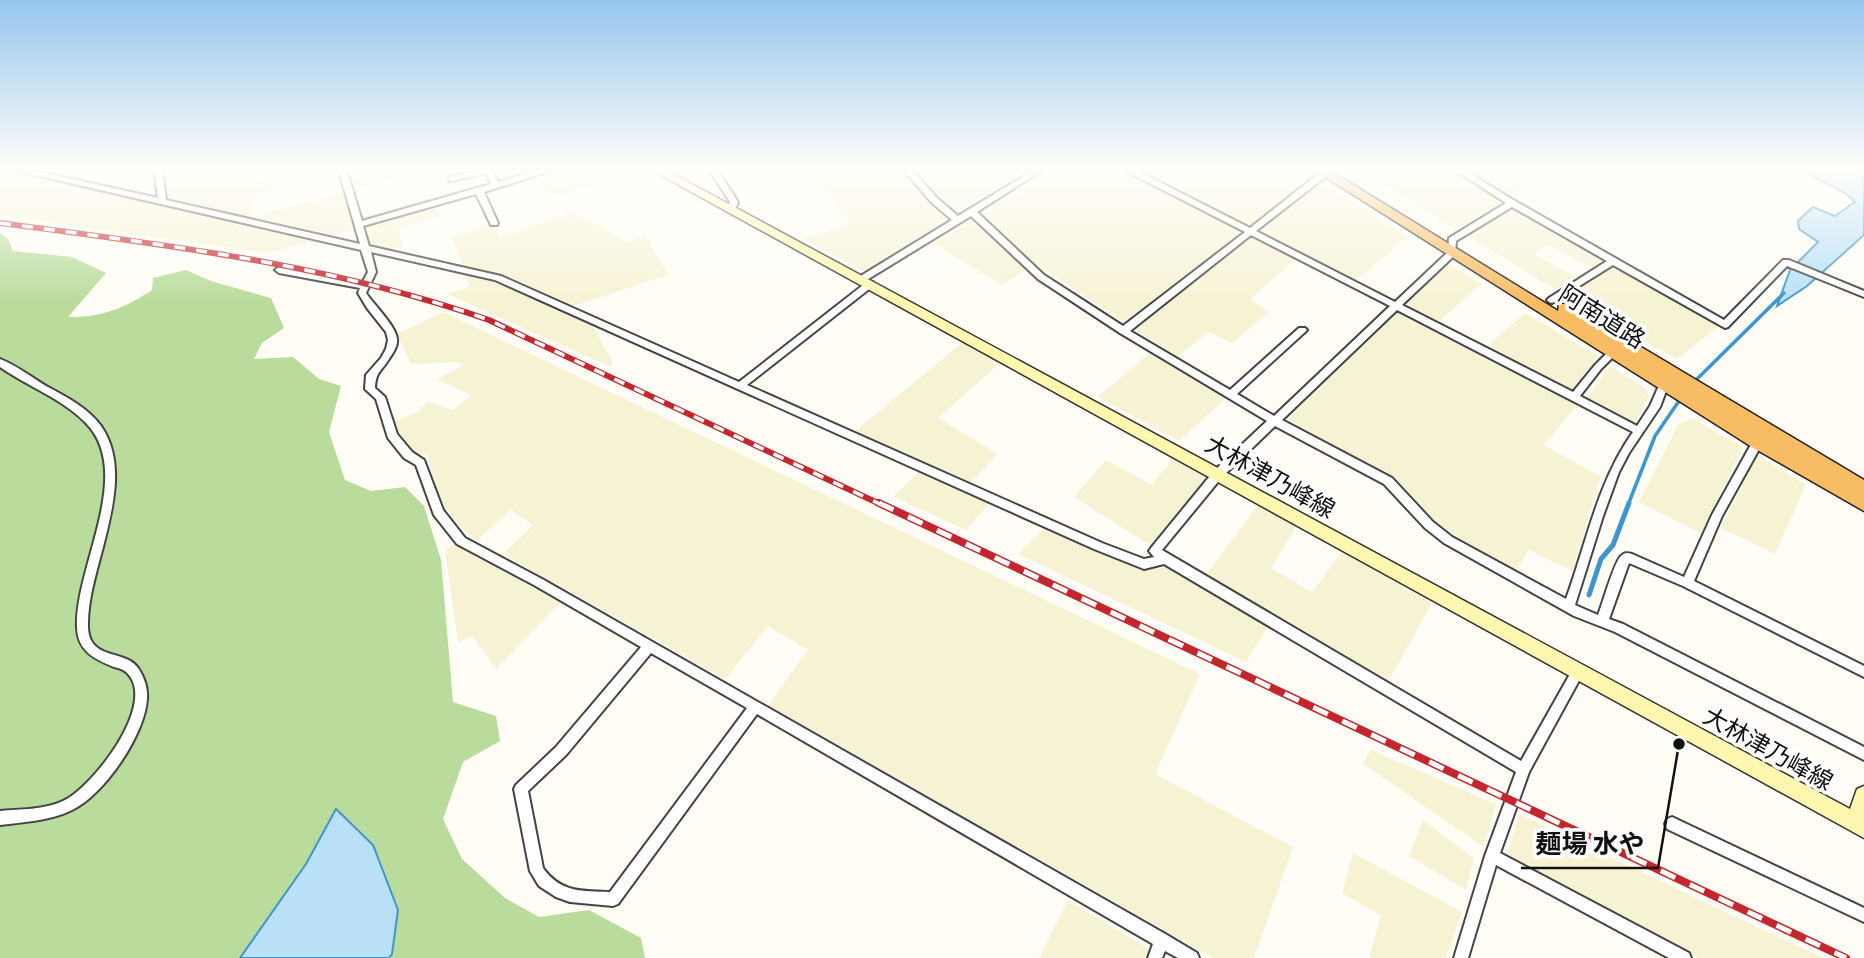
<svg xmlns="http://www.w3.org/2000/svg" width="1864" height="958" viewBox="0 0 1864 958" font-family="'Zilla Slab','Noto Sans JP',serif">
	<style>
		.farmland { fill: #f6f3d4 }
		.forest { fill: #b9dc9c }
		.water { fill: #b9e0f7; stroke: #3f96cf; stroke-width: 2 }
		.lines { fill: none; stroke-linecap: round; stroke-linejoin: round }
		.stream-far1 { stroke: #3f96cf; stroke-width: 3.5 }
		.stream { stroke: #3f96cf; stroke-width: 5 }
		.minor-casing { stroke: #444; stroke-width: 4 }
		.secondary-casing { stroke: #333; stroke-width: 3 }
		.trunk-casing { stroke: #222; stroke-width: 3 }
		.minor { fill: #fff; fill-rule: evenodd }
		.secondary { fill: #fff6b0; fill-rule: evenodd }
		.trunk { fill: #f7bc64; fill-rule: evenodd }
		.rail-far1-casing { stroke: #c4262e; stroke-width: 6 }
		.rail-casing { stroke: #c4262e; stroke-width: 8 }
		.rail-far1 { stroke: #fff; stroke-width: 3.5; stroke-dasharray: 11; stroke-linecap: butt }
		.rail { stroke: #fff; stroke-width: 5; stroke-dasharray: 16; stroke-linecap: butt }
		.labels { text-anchor: middle; stroke-width: 7; stroke-linejoin: round; paint-order: stroke }
		.street-label { font-size: 24px; fill: #111; stroke: #fff }
		.leader { fill: none; stroke: #111; stroke-width: 2.5 }
		.callout-dot { fill: #111; stroke: #fff; stroke-width: 2.5 }
		.callout-label { font-size: 26px; text-anchor: middle; font-weight: bold; fill: #111; stroke: #fff; stroke-width: 7; stroke-linejoin: round; paint-order: stroke }
	</style>
	<rect width="100%" height="100%" fill="#fffdf5"/>
	<g class="farmland">
		<polygon points="162,168 242,168 275,189 250,196 253,215 245,217 165,199"/>
		<polygon points="346,168 425,168 426,170 352,190"/>
		<polygon points="557,168 643,168 646,169 550,197 538,174"/>
		<polygon points="809,168 903,168 946,220 871,269 864,271 803,239 850,224"/>
		<polygon points="911,168 1033,168 960,211 949,210"/>
		<polygon points="1059,168 1301,168 1407,237 1355,281 1301,254 1250,299 1269,312 1232,343 1209,332 1177,357 1033,262 983,214"/>
		<polygon points="1359,168 1450,168 1503,201 1456,229"/>
		<polygon points="1464,168 1556,168 1509,196"/>
		<polygon points="18,172 313,239 314,241 268,253 0,215 0,187"/>
		<polygon points="343,193 354,229 328,237 255,220 254,216"/>
		<polygon points="434,196 441,216 398,229 403,247 393,251 368,244 360,217"/>
		<polygon points="1513,208 1602,257 1604,259 1592,268 1547,244 1534,254 1575,277 1555,289 1466,235"/>
		<polygon points="575,212 626,242 646,236 668,275 564,309 591,323 613,363 611,367 447,294 469,287 452,236 493,224 501,236"/>
		<polygon points="968,222 985,229 1027,269 1002,285 934,243"/>
		<polygon points="1447,263 1481,284 1437,323 1401,305"/>
		<polygon points="1610,265 1617,266 1719,326 1677,359 1566,297"/>
		<polygon points="1397,309 1577,405 1544,445 1601,477 1572,571 1529,550 1515,571 1441,527 1402,485 1285,418"/>
		<polygon points="443,312 1200,674 1155,774 1293,847 1254,958 1213,958 768,705 808,650 768,626 725,679 503,554 533,525 511,510 476,541 453,519 438,493 427,455 415,454 392,423 418,412 428,401 453,410 471,395 437,379 463,366 459,362 411,364 397,334"/>
		<polygon points="1525,313 1598,356 1574,391 1566,390 1486,347"/>
		<polygon points="963,342 1001,362 938,418 998,454 970,483 854,432"/>
		<polygon points="1151,352 1226,398 1179,441 1098,397"/>
		<polygon points="1610,366 1645,388 1649,396 1634,424 1586,400"/>
		<polygon points="1691,418 1743,447 1701,533 1639,502 1678,425"/>
		<polygon points="1757,455 1806,485 1775,554 1721,528"/>
		<polygon points="1174,457 1209,476 1150,545 1074,497 1106,460 1152,485"/>
		<polygon points="921,470 991,501 966,530 893,497"/>
		<polygon points="1258,505 1297,525 1271,568 1312,592 1342,552 1432,603 1387,684 1205,576"/>
		<polygon points="1045,527 1143,570 1172,567 1268,626 1246,662 1018,554"/>
		<polygon points="455,543 560,603 496,669 472,636 458,642 445,551"/>
		<polygon points="1371,750 1496,804 1484,847 1363,764"/>
		<polygon points="1519,814 1823,958 1698,958 1506,857"/>
		<polygon points="1423,820 1474,858 1466,890 1409,856"/>
		<polygon points="1353,853 1462,912 1446,958 1369,958 1381,915 1342,893"/>
		<polygon points="1068,900 1149,949 1145,958 1039,958"/>
	</g>
	<path class="forest" d="M0,233L8,239L13,251L72,257L106,273L68,317C100,318 125,308 152,290L153,278L186,270L211,281L271,298L284,328L262,343L254,359L293,357L319,379L341,386L329,432L345,480L371,491L405,487L424,506L441,560L453,702L496,716L500,741L463,762L443,819L462,859L505,898L539,917L589,910L641,938L645,958H389L392,954L398,910L373,845L336,809L306,864L240,958H0Z"/>
	<g class="water">
		<polygon points="1797,168 1864,168 1864,235 1807,286 1777,306 1790,270 1818,242 1799,229 1798,221 1813,207 1835,216 1855,202 1845,193"/>
		<polygon points="336,809 373,845 398,910 392,954 389,958 240,958 306,864"/>
	</g>
	<g class="lines">
		<g class="stream-far1">
			<polyline points="1693,383 1784,293"/>
			<polyline points="1628,505 1655,436 1681,398"/>
		</g>
		<polyline class="stream" points="1589,595 1601,559 1613,545 1629,503"/>
		<defs>
			<g id="minor">
				<path d="M9,168H22L158,198L154,168H162L166,200L360,244L338,168H346L362,221L491,184L486,173L452,181H449V177L488,168L492,170L498,182L544,168H555L554,170L484,192L498,223L497,225H491L476,194L363,226L369,246L501,276L739,382L867,282H873V286L747,385L1102,543L1144,559L1154,557L1149,551L1151,548L1214,471L1267,421L1120,333L1038,279L971,216L865,281H859V277L952,220L931,202L902,168H910L937,198L958,216L1037,168H1046L977,212L1044,275L1123,326L1245,232L1124,170L1123,168H1132L1250,228L1322,171H1328V175L1256,231L1395,302L1448,252L1449,238L1506,203L1452,168H1461L1515,201L1724,320L1783,260H1789L1864,291V297L1787,266L1728,327L1725,328L1613,265L1552,303L1549,302L1547,300L1549,298L1607,261L1512,207L1456,241L1455,255L1402,305L1573,392L1595,365L1610,350H1616L1618,352L1601,369L1580,396L1637,426L1650,406L1661,381H1667L1669,383L1660,407L1629,453L1619,472L1603,516L1575,605L1598,615C1603,603 1614,562 1621,556C1626,552 1626,553 1632,554L1684,577L1712,515L1754,439H1762L1763,442L1722,516L1694,581L1864,666V677L1683,586L1629,563L1609,619L1623,624L1864,747V760L1615,632L1574,616L1444,543L1425,528L1384,484L1275,426L1222,477L1162,550L1521,761L1574,667L1578,666L1582,667L1584,671L1582,675L1529,772L1500,853L1689,953L1691,958H1669L1496,865L1468,958H1454L1485,856L1516,772L1164,564L1144,569L1094,549L495,280L371,252L376,272L366,293C374,305 396,326 397,339C398,346 393,353 389,359C381,372 376,371 375,388L385,397L397,434L412,452L424,460L443,510L465,538L542,579L1167,935L1197,953L1199,958H1178L1165,951L1162,958H1148L1153,944L757,714L618,904L613,906L570,902L556,897L539,886L530,871L514,789L516,785L556,747L641,647L534,585L457,544L434,515L416,465L404,458L388,438L376,399L365,389L366,375L381,358L386,349L388,340L386,332L367,308L358,293L360,288L279,273L275,270L279,267L362,283L368,272L361,250L13,170ZM1251,235L1390,306L1274,416L1237,394L1305,332L1307,330L1305,328H1299L1230,390L1130,331ZM1397,310L1633,432C1597,483 1587,542 1566,599L1452,537L1433,522L1392,478L1282,420ZM651,653L747,708L610,892C582,891 561,893 543,868L528,791L566,755Z"/>
				<polygon points="708,168 716,168 738,202 735,210 732,211 728,208 730,202"/>
				<path d="M0,359C16,365 31,377 46,386C65,396 88,408 101,426C124,459 114,503 105,539C98,568 87,599 88,628C90,661 125,649 138,668C144,677 148,688 147,699C145,734 105,794 72,810C50,821 24,822 0,825V811C20,809 44,810 63,801C92,788 157,705 128,674C125,670 119,668 114,667C94,659 78,651 77,628C74,568 136,472 85,422C61,398 27,386 0,367Z"/>
				<polygon points="1672,817 1864,908 1864,922 1667,829 1665,824 1667,819"/>
			</g>
			<polygon id="secondary" points="648,168 662,168 1850,809 1857,789 1864,786 1864,838"/>
			<polygon id="trunk" points="1311,168 1326,168 1558,311 1559,304 1569,304 1864,480 1864,511 1752,447"/>
		</defs>
		<use href="#minor" class="minor-casing"/>
		<use href="#secondary" class="secondary-casing"/>
		<use href="#trunk" class="trunk-casing"/>
		<use href="#minor" class="minor"/>
		<use href="#secondary" class="secondary"/>
		<use href="#trunk" class="trunk"/>
		<defs>
			<path id="rail-far1" d="M0,223C167,245 329,264 489,320L882,505"/>
			<polyline id="rail" points="879,503 1846,958"/>
		</defs>
		<use href="#rail-far1" class="rail-far1-casing"/>
		<use href="#rail" class="rail-casing"/>
		<use href="#rail-far1" class="rail-far1"/>
		<use href="#rail" class="rail"/>
	</g>
	<linearGradient id="sky" x2="0" y2="1"><stop stop-color="#95c6ee"/><stop offset="0.56" stop-color="#fffefa"/><stop offset="1" stop-color="#fffefa" stop-opacity="0"/></linearGradient>
	<rect width="1864" height="302" fill="url(#sky)"/>
	<g class="labels">
		<g class="street-label">
			<text transform="translate(1602 317) rotate(32)" y="8">阿南道路</text>
			<text transform="translate(1270 477) rotate(29)" y="8">大林津乃峰線</text>
			<text transform="translate(1768 749) rotate(29)" y="8">大林津乃峰線</text>
		</g>
	</g>
	<path class="leader" d="M1679 744L1658 868H1521"/>
	<circle class="callout-dot" cx="1679" cy="744" r="7"/>
	<g class="callout-label">
		<text x="1590" y="853">麺場 水や</text>
	</g>
</svg>
